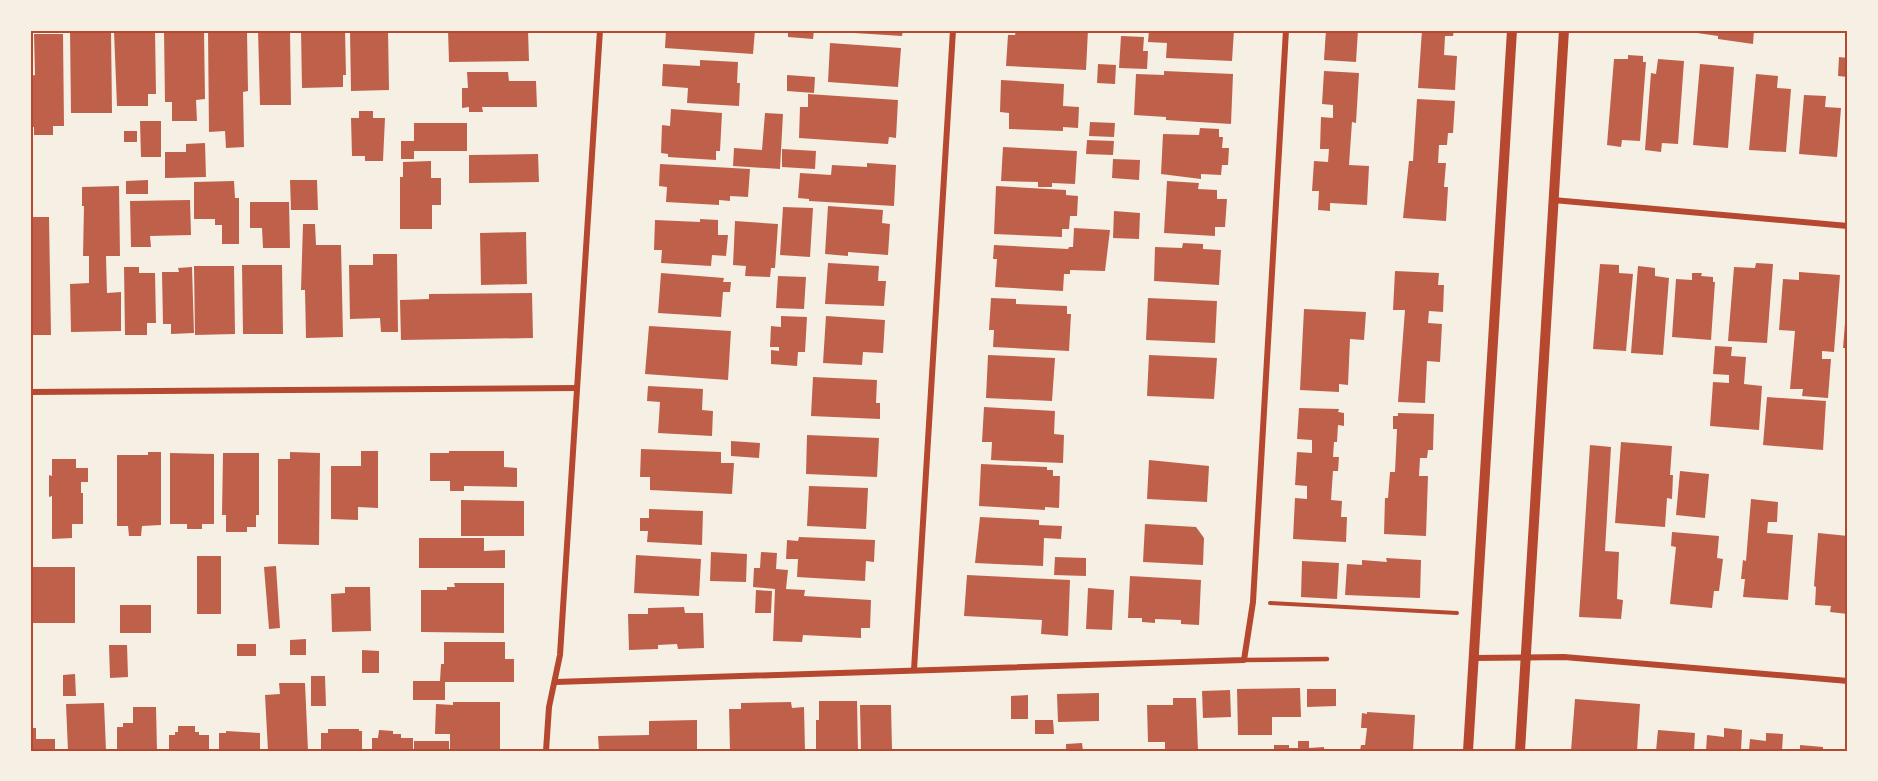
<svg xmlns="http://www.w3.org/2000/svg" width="1878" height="781" viewBox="0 0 1878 781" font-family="'Work Sans',sans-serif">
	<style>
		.building { fill: #bf614a }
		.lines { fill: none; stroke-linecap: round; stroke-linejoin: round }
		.path { stroke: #b5482f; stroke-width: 4 }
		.service { stroke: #b5482f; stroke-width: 4.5 }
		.minor { stroke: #b5482f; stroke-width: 6 }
		.tertiary { stroke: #b5482f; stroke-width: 10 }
		.neatline { fill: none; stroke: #b5482f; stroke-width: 2 }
	</style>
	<rect width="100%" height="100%" fill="#f6efe4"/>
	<g class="building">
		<polygon points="70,30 111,31 112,113 71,113"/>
		<polygon points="155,30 156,94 148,94 148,106 117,106 114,31"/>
		<polygon points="164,30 204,30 205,99 196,100 197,121 172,121 172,102 165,102"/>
		<polygon points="208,30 247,30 248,91 243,92 244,147 226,148 225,131 209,132"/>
		<polygon points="258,30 290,30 291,105 260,105"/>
		<polygon points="301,30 345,30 346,75 343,75 343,87 302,88"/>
		<polygon points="350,30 388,30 389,90 351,91"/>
		<polygon points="448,30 528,30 529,61 449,62"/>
		<polygon points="666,30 755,30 753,54 665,48"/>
		<polygon points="788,30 814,30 813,39 788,37"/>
		<polygon points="838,30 903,30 902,36 838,32"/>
		<polygon points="1016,30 1088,30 1086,70 1006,66 1008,35 1015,35"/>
		<polygon points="1149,30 1234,30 1232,61 1166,58 1167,43 1148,42"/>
		<polygon points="1326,30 1358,30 1356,62 1324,60"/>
		<polygon points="1422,30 1454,30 1453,36 1445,36 1444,55 1457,56 1455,90 1418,88"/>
		<polygon points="1698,30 1754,30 1753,44 1718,39 1718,36 1697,33"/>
		<polygon points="34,34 63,34 64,126 53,126 53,135 34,135 34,127 30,127 30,76 35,75"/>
		<polygon points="1121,36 1144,37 1143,51 1148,51 1147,69 1119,68"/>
		<polygon points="830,43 901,48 898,87 828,82"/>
		<polygon points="1628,55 1643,56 1643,62 1646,62 1640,141 1622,140 1621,147 1607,145 1614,59 1628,59"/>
		<polygon points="1839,57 1848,58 1848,77 1838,76"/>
		<polygon points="1658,59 1684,61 1678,144 1662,143 1661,152 1645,150 1651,73 1656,74"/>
		<polygon points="700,60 738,62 737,83 740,83 739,106 687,103 688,88 662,86 663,64 700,66"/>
		<polygon points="1098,64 1116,65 1115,84 1097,83"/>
		<polygon points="1700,64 1734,67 1728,148 1693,145"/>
		<polygon points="1164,71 1233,74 1231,124 1166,120 1166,117 1134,115 1136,74 1164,75"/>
		<polygon points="1324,71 1359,73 1356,123 1352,122 1349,165 1369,166 1367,205 1330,203 1330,211 1318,210 1319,191 1312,191 1314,161 1328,162 1329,149 1320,149 1321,117 1333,118 1333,105 1322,104"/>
		<polygon points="467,72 508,72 509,81 536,81 537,107 482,107 483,112 469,112 469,107 462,108 462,88 468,88"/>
		<polygon points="1756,74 1778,76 1777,88 1791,89 1786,152 1749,150"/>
		<polygon points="787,75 815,77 814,93 787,91"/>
		<polygon points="1001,80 1064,84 1063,106 1079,107 1078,128 1063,127 1063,131 1009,129 1009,113 1000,112"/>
		<polygon points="808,94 898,100 896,138 889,137 888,144 799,138 800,107 808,107"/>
		<polygon points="1804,95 1826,96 1825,107 1841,108 1837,157 1799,154"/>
		<polygon points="1417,99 1455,101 1453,133 1448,133 1447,145 1439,145 1438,163 1446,163 1444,187 1448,187 1446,221 1403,218 1409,161 1413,161"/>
		<polygon points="671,109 722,113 720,151 716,151 716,160 668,157 668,154 661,153 662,125 670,126"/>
		<polygon points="359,111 373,111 373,118 385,118 383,161 365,161 365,156 352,156 351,118 359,118"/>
		<polygon points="765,113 783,114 780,169 733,166 734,148 762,150"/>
		<polygon points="140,121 161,121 161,157 141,157"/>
		<polygon points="1090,122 1115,123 1114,137 1089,136"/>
		<polygon points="414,123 467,123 467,151 414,151 414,159 401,159 401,141 414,141"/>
		<polygon points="1200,128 1219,129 1219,137 1223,137 1222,148 1229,148 1228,165 1222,165 1221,175 1201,174 1201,179 1161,174 1163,134 1199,135"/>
		<rect x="124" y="131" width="13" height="11"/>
		<polygon points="1087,140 1114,141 1113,155 1086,154"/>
		<polygon points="205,143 206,177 165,178 165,152 186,152 186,144"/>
		<polygon points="1003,147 1077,151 1075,184 1052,183 1052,187 1038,187 1038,182 1001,181"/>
		<polygon points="782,149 816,151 815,169 782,167"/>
		<polygon points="538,154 539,182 469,183 469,155"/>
		<polygon points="1113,159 1140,160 1139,180 1112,178"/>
		<polygon points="431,161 431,178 441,178 441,205 432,205 432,229 400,229 400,177 403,177 403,162"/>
		<polygon points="867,163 896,165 894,206 809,201 809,199 798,198 800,173 831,175 832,165 867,167"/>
		<polygon points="660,164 750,169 748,197 730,196 730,201 719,200 719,205 666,202 667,187 659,186"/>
		<polygon points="148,180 148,194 126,194 126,181"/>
		<polygon points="290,180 317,180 318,210 291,210"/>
		<polygon points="234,181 235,198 239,198 239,244 222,244 222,225 215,225 215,219 194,219 194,182"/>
		<polygon points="1167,181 1199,183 1198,189 1217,190 1217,199 1227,199 1225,227 1215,227 1215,236 1164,233"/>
		<polygon points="119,186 120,256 106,256 107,293 121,292 121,331 71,332 70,284 89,283 89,256 83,256 84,206 82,206 82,187"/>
		<polygon points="996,186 1066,190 1066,195 1078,196 1077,216 1070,216 1069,229 1062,229 1062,237 994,234"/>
		<polygon points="190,200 191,235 150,236 151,247 131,247 130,201"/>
		<polygon points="250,202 289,202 290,248 263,248 262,228 250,228"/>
		<polygon points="828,206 883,210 882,223 890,224 888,255 848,252 848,256 825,254"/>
		<polygon points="783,207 813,208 810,257 780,255"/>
		<polygon points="1114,211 1140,213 1139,239 1113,238"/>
		<polygon points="30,217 49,217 51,335 30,335"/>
		<polygon points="700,219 718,220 718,235 728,235 726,256 712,255 711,266 661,263 662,250 654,250 655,220 700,222"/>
		<polygon points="735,221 778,224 775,268 771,268 770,277 745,276 746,266 733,265"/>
		<polygon points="303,224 315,224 316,245 341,245 343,337 306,338 305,290 301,290"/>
		<polygon points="1074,228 1110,230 1105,271 1070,270 1070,274 1064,274 1063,291 995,287 997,259 993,259 994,245 1068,249 1069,247 1073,247"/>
		<polygon points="526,232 527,284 481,285 480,233"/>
		<polygon points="1183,243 1203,244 1203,249 1221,250 1219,285 1154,281 1155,247 1182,248"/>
		<polygon points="373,254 397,254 398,332 381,332 380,318 350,319 349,265 373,265"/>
		<polygon points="828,263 879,266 878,281 886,281 884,306 825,304"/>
		<polygon points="1756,263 1773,264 1767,343 1728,341 1734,267 1755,268"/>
		<polygon points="1600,264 1619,265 1619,273 1633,274 1626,351 1593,349"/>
		<polygon points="242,265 282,265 283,334 243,334"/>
		<polygon points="194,266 234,266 235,334 195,335"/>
		<polygon points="1638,266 1655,268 1655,276 1669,278 1663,355 1631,353"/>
		<polygon points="124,267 139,267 139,273 155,273 156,323 147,323 147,335 125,335"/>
		<polygon points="192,267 194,333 171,334 171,324 163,324 162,272 179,272 178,268"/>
		<polygon points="1395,271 1439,273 1438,285 1444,285 1443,312 1429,311 1428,323 1442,324 1440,362 1427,361 1425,403 1398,402 1405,310 1393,310"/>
		<polygon points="1799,272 1840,275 1834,352 1822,351 1822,359 1831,359 1828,398 1802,396 1803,389 1790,389 1795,331 1779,330 1783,279 1799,280"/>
		<polygon points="661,273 724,278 723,282 731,282 730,292 723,292 721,317 658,313"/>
		<polygon points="1692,273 1702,273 1701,276 1713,277 1713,282 1715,282 1711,340 1672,337 1676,279 1692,280"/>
		<polygon points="778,276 806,277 804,309 776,308"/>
		<polygon points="532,293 533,338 401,340 400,300 429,299 429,294"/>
		<polygon points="991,298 1016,299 1016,304 1067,306 1067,314 1071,314 1069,351 993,347 994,330 989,330"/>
		<polygon points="1148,298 1217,301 1215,343 1146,340"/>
		<polygon points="1304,309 1366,312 1364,340 1350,339 1348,385 1339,384 1339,392 1300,390"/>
		<polygon points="1846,310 1848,310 1848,348 1843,348"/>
		<polygon points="781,316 807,317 805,352 798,352 797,366 771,364 771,350 779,351 779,347 770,347 771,326 781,327"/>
		<polygon points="826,316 885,320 883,353 863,352 862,365 823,363"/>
		<polygon points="649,326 731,331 728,380 645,374"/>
		<polygon points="1715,346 1732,347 1731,356 1746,357 1744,384 1762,386 1759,430 1710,426 1713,382 1729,383 1729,375 1713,374"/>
		<polygon points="988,355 1055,358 1052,401 986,398"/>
		<polygon points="1149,355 1217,358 1214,399 1147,396"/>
		<polygon points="813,377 877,380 876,403 880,403 880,419 811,416"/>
		<polygon points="648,386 703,389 702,410 713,411 712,436 658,433 660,402 647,401"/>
		<polygon points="1767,397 1826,401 1823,450 1763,445"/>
		<polygon points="984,407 1055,411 1054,434 1064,435 1063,463 991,460 992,442 982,442"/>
		<polygon points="1299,408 1339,409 1338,412 1344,413 1344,426 1338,425 1337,442 1334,442 1333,457 1339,457 1338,471 1333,471 1331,500 1342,501 1341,517 1347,517 1346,542 1293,539 1295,498 1307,499 1307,486 1295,485 1297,452 1312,453 1312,440 1297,439"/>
		<polygon points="1398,413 1434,414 1433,450 1428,450 1427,458 1420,458 1419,476 1428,476 1426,536 1384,534 1385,498 1388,498 1390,472 1395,472 1397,429 1393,429 1393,416 1398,416"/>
		<polygon points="807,435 879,438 877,477 806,474"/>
		<polygon points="731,441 760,443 759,458 731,456"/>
		<polygon points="1621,442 1672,446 1670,475 1673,475 1672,499 1667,498 1665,527 1615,523"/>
		<polygon points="1590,445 1611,447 1605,551 1619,552 1617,599 1623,600 1621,619 1579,617"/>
		<polygon points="641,449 721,452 721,463 734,463 732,494 650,490 650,477 640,477"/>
		<polygon points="361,451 378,451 378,508 358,507 358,520 331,519 331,466 361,466"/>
		<polygon points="449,451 504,451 504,467 517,468 517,487 464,486 464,491 450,491 450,481 430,481 430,453 449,453"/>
		<polygon points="148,452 161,452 161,525 142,526 141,536 129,536 128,526 117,526 117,455 148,455"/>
		<polygon points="290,452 320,453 319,545 278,544 278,459 290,459"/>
		<polygon points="170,453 214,454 214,524 202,524 202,529 187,529 187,524 170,524"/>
		<polygon points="223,453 259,453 259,515 256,515 256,527 247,527 247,532 226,532 226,515 222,515"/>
		<polygon points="52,459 76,459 76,468 88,468 88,482 81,482 81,493 83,493 83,524 72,524 72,538 52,539 52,496 49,497 49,475 52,476"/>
		<polygon points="1149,460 1209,466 1207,502 1147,499"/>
		<polygon points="981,464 1047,467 1047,470 1053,470 1053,476 1060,476 1059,508 1045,507 1045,510 979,506"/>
		<polygon points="1680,471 1709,474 1705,518 1676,515"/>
		<polygon points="809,486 868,488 866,529 807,526"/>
		<polygon points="1751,499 1778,502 1777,522 1768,522 1767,533 1793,535 1788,600 1743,597 1745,579 1741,579 1743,560 1746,561"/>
		<polygon points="461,500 524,501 524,536 461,536"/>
		<polygon points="649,509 703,511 702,545 647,542 648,531 640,531 640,518 649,518"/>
		<polygon points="980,517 1039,520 1039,525 1062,526 1061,539 1044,538 1043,566 975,563"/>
		<polygon points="1145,524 1196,527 1204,538 1203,565 1143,562"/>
		<polygon points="1672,532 1719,536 1717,558 1723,559 1719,591 1714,591 1712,608 1670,604 1676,547 1671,546"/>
		<polygon points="1818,533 1848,536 1848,614 1830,612 1831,606 1815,605 1816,587 1814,586"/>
		<polygon points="799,537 875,540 874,562 866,561 865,581 797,577 798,559 786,559 787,540 798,541"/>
		<polygon points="419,538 484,538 484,551 505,550 505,568 419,568"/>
		<polygon points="711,552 747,554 746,582 710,581"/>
		<polygon points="761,552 777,553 776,569 788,570 786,589 805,590 804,596 871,600 870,628 861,628 861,638 803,635 802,642 773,641 775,589 753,587 754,568 760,568"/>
		<polygon points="636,555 701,559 699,596 634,593"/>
		<rect x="197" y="556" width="24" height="58"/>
		<polygon points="1055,557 1086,558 1086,576 1054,575"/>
		<polygon points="1386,558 1421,560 1420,598 1345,595 1347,564 1362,565 1362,560 1387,562"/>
		<polygon points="1302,561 1339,563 1337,599 1301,597"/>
		<polygon points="276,566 280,628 269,629 264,567"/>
		<rect x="30" y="567" width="45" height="56"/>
		<polygon points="967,575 1070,580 1068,636 1041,634 1042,620 964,616"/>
		<polygon points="1130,576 1201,580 1199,625 1181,624 1181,620 1155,619 1155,623 1142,622 1142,618 1128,618"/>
		<polygon points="454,583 504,583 504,633 421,632 421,590 447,590 447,587 455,587"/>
		<polygon points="345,587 370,587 371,631 332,632 331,594 345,593"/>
		<polygon points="1088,588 1114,590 1112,630 1086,629"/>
		<polygon points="756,590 772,591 771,613 755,613"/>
		<rect x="120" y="605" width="31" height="28"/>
		<polygon points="684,607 685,613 703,613 704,648 678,649 677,644 658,645 658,649 629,650 628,614 648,614 648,608"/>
		<polygon points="306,639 306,655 290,655 290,640"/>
		<polygon points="444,642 505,642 505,659 514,659 514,682 445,682 445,700 413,700 413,681 440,681 441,664 444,664"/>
		<rect x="237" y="644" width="19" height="12"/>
		<polygon points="109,645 127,645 128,677 110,678"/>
		<polygon points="362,650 379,651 379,673 362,673"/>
		<polygon points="75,674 76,696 63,696 63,675"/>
		<polygon points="311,676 325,676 326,706 311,706"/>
		<polygon points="279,683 305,683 308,751 268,751 265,695 280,694"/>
		<polygon points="1300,688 1301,717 1272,717 1272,735 1238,735 1237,689"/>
		<polygon points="1307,689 1336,689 1336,706 1307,707"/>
		<polygon points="1230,690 1231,717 1203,718 1202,691"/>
		<polygon points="1099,693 1099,721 1058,722 1057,694"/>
		<polygon points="1028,695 1028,719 1011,719 1011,696"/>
		<polygon points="1173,698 1196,698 1198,751 1165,751 1165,742 1148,742 1147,705 1173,705"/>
		<polygon points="1575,699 1640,704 1637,751 1571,751"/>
		<polygon points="819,701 857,701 858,751 816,751 816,720 819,720"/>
		<polygon points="453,702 500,702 500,751 450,751 450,734 435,734 436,704 453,705"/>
		<polygon points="791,702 792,708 804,707 805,751 730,751 729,709 741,709 741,703"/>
		<polygon points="104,703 106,751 68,751 66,704"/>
		<polygon points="860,705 891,705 892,750 861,751"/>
		<polygon points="133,707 156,707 157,751 117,751 117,727 123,727 123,723 133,723"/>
		<polygon points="1367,712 1415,715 1413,751 1360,751 1361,745 1365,745 1367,728 1361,728 1362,713 1367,714"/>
		<polygon points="697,720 697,751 599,751 598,736 649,735 649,721"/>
		<polygon points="1035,720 1053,720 1054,734 1035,734"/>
		<polygon points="178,726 195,726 195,732 199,732 199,735 209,735 209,751 169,751 169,735 175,735 175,732 178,732"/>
		<polygon points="30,728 36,728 36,739 55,739 55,751 30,751"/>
		<polygon points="1724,728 1742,730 1741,751 1706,751 1707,735 1724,737"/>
		<polygon points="328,729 359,729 359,731 362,731 362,751 321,751 321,733 328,733"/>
		<polygon points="379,730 393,731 393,734 401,734 401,738 413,738 413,751 372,751 372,738 378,738"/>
		<polygon points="1658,730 1695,733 1694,751 1656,751"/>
		<polygon points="226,731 260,733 260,751 219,751 219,733 226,733"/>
		<polygon points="1766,733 1783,734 1782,751 1749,751 1750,739 1766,741"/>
		<rect x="414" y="741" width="35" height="10"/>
		<polygon points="1298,741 1309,741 1309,748 1324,747 1324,751 1274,751 1274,745 1289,745 1289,748 1298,748"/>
		<polygon points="1082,743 1083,751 1066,751 1066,744"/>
		<polygon points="1800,745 1823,747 1823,751 1800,751"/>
	</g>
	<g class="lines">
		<polyline class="path" points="1270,603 1457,613"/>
		<polyline class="service" points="1244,660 1327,659"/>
		<g class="minor">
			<polyline points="1553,200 1848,226"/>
			<polyline points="30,392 577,388"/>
			<polyline points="1473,658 1564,657 1848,681"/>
			<polyline points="914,670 953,30"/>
			<polyline points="555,682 1244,660 1253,602 1286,30"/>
			<polyline points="546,751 549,707 560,655 600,30"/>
		</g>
		<g class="tertiary">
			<polyline points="1468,751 1512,30"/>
			<polyline points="1520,751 1564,30"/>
		</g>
	</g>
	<rect width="1878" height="781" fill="none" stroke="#f6efe4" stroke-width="63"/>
	<rect x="32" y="32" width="1814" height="718" class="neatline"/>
</svg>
